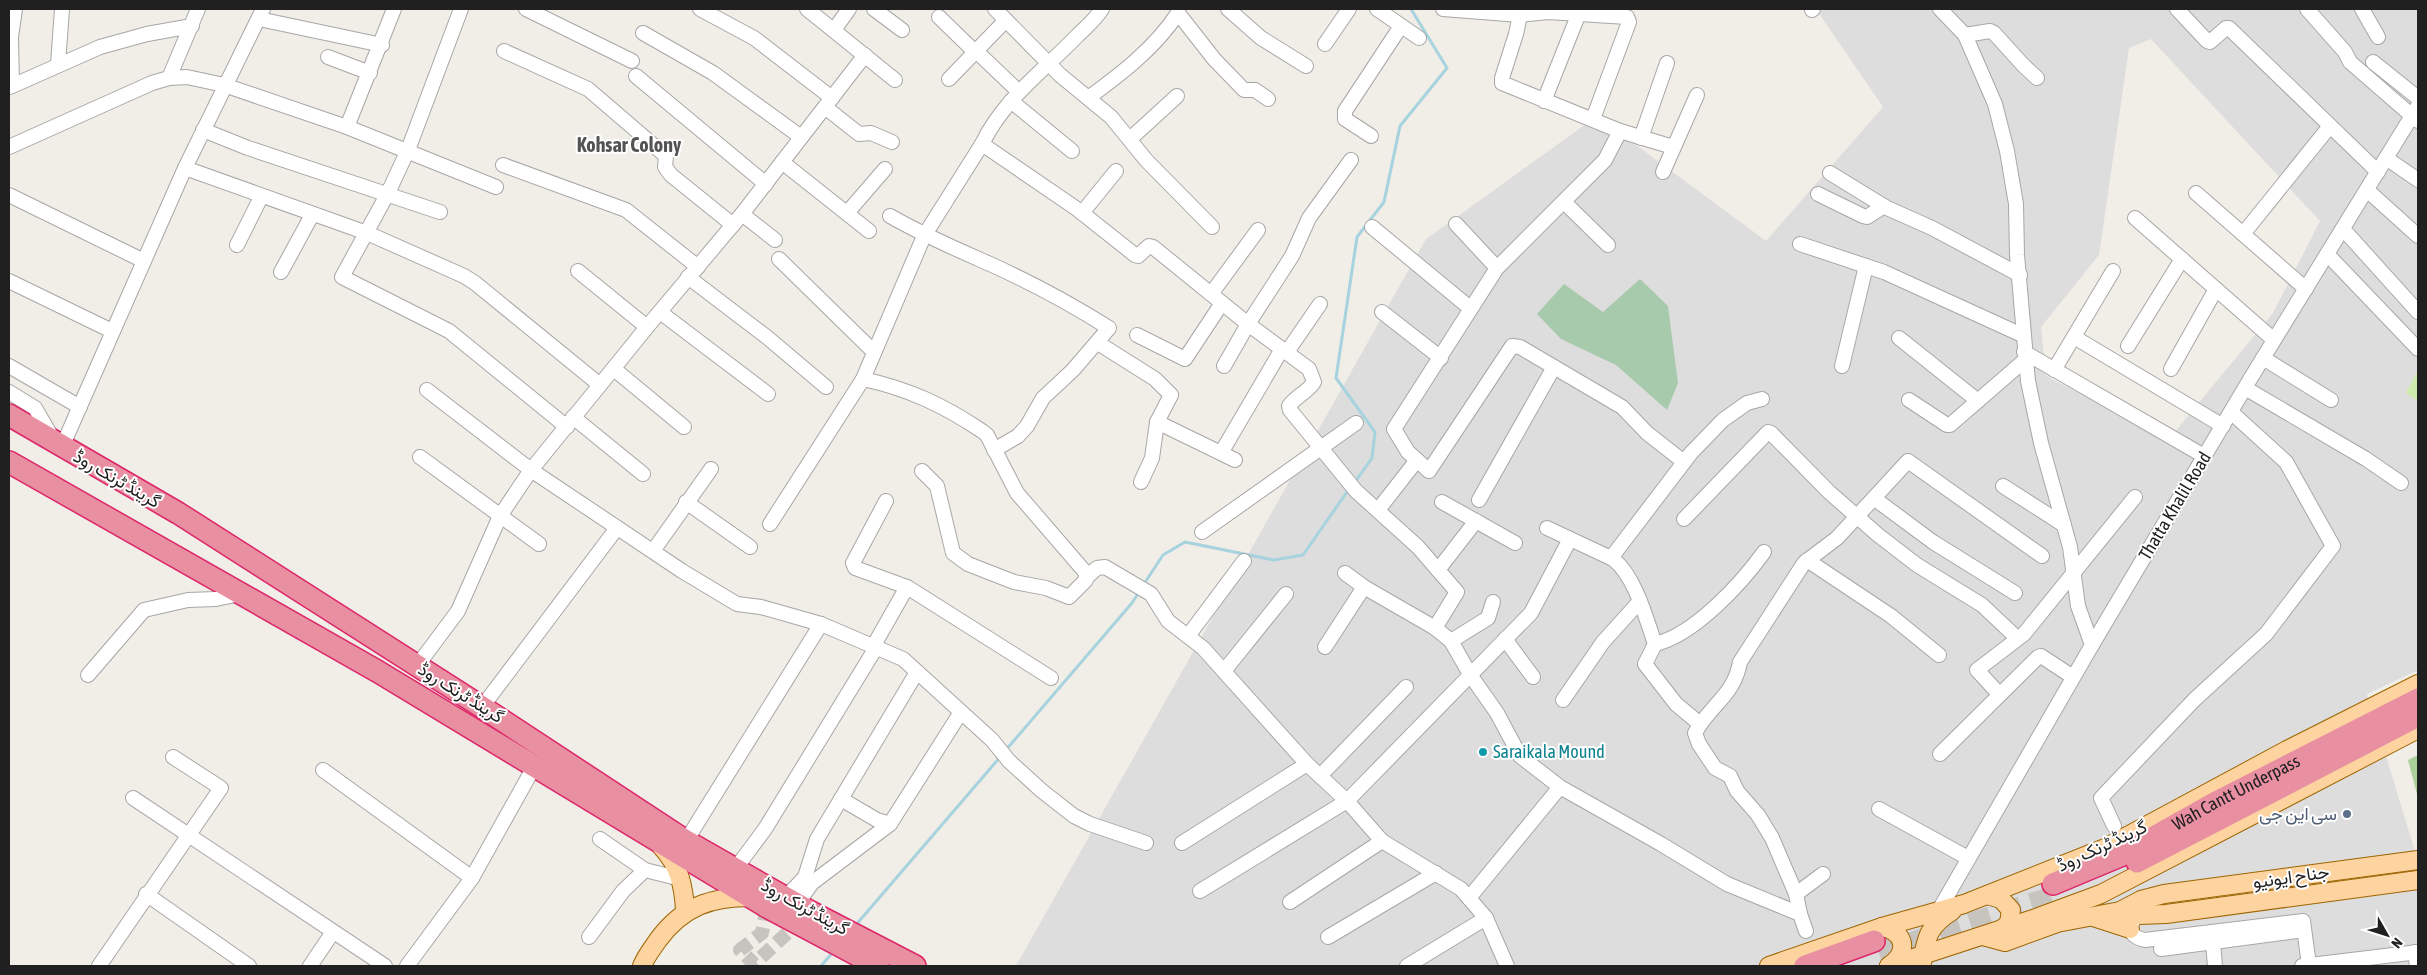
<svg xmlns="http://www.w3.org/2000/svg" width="2427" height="975" viewBox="0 0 2427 975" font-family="'Asap Condensed',Vazirmatn,sans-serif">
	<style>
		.residential { fill: #dedddd; fill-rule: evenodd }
		.grass { fill: #cdebad }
		.forest { fill: #acd09b }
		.cemetery { fill: #a8caac }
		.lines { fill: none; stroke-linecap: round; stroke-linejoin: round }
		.stream { stroke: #a7d3df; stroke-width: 3 }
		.minor-tunnel { stroke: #c7c4bf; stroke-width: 14; stroke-dasharray: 14 7; stroke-linecap: butt }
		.highway-tunnel { stroke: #c7c4bf; stroke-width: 21; stroke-dasharray: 21 11; stroke-linecap: butt }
		.minor-casing { stroke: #a7a7a7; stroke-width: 16 }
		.major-casing { stroke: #9d6500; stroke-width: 20 }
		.highway-casing { stroke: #dd2669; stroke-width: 24 }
		.minor { stroke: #fff; stroke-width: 14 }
		.major { stroke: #fdd3a0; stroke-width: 18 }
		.highway { stroke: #e88fa1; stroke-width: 21 }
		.culture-dot { fill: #0f9aa8; stroke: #fff; stroke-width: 2 }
		.service-dot { fill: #5c6f8a; stroke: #fff; stroke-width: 2 }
		.labels { text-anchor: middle; stroke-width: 4; stroke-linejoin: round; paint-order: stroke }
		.street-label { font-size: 18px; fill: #202020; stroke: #fff }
		.culture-label { font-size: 18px; fill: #0d838f; stroke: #fff; text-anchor: start }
		.service-label { font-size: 18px; fill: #4e5e75; stroke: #fff; text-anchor: end }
		.quarter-label { font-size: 20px; font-weight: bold; fill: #535353; stroke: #fff }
	</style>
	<rect width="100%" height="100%" fill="#f1ede7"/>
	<path class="residential" d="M1816,9H2418V370L2406,393L2418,401V670L2367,694L2418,861V966H1016L1426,239L1593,119H1601L1766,241L1883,107ZM2151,39L2320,221L2273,313L2169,439L2046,376L2041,327L2099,255L2129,48Z"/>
	<polygon class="grass" points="2418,370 2418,401 2406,393"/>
	<polygon class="forest" points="2418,755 2418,798 2408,760"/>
	<polygon class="cemetery" points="1640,279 1668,306 1678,383 1667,410 1616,365 1561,339 1537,314 1564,284 1603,312"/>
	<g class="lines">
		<g class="stream">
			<polyline points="1355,482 1372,458 1375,432 1336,378 1357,237 1384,202 1400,126 1447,68 1411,9"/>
			<polyline points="1144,584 1163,555 1185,542 1274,560 1303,555 1349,489"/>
			<polyline points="1005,751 1132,603 1139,592"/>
			<polyline points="855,926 1001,756"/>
			<polyline points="821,966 833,952"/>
		</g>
		<polyline class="minor-tunnel" points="767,907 762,933 740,950 754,964 797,924"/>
		<polyline class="highway-tunnel" points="1879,953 2058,895"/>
		<defs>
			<g id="minor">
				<polyline points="461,9 408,150 388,193 342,277 449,331 567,427"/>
				<polyline points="526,9 632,61"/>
				<polyline points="700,9 754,38 832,98"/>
				<polyline points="807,9 895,80"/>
				<polyline points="874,9 902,30"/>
				<polyline points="995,9 1060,75 1111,117 1146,160 1212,227"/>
				<polyline points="1228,9 1261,38 1306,66"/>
				<polyline points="1377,9 1419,38"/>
				<polyline points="1443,9 1520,15 1548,12 1627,17 1629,22 1593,119"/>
				<polyline points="1940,9 1965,35 1995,104 2007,151 2016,204 2017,255 2028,381 2041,443 2070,547 2078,606 2092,645"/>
				<polyline points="2177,9 2207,41 2210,42 2226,28 2229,28 2378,172"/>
				<polyline points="2307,9 2345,52 2350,62 2418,121"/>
				<polyline points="2362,9 2378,37"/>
				<polyline points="1812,10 1813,9"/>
				<polyline points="1520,15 1516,34 1502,78 1502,83 1620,131 1673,147"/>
				<polyline points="939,17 974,51"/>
				<polyline points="259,19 382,45"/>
				<polyline points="834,30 849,9"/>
				<polyline points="643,33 713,73 801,137"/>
				<polyline points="1965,35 1990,31 1994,33 2023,65 2037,78"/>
				<polyline points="1325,44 1349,9"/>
				<polyline points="975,50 1018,91"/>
				<polyline points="504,51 588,89 666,156 665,167 671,175 733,225"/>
				<polyline points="328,57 370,73"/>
				<polyline points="2373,62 2418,98"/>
				<polyline points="58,64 62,9"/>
				<polyline points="636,76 766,184"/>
				<polyline points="169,78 198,9"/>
				<polyline points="949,79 1006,20"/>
				<polyline points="12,86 100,47 147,34 192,26"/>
				<polyline points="9,87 12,86 11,37 15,9"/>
				<path d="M1088,98C1121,74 1155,48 1178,13L1214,59L1244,90H1255L1268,99"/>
				<polyline points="1011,101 1072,151"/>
				<polyline points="1544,101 1579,13"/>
				<polyline points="825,107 859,134 871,133 892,142"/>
				<polyline points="347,127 394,9"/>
				<polyline points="203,130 248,148 440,212"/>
				<polyline points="1620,131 1605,160 1497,268 1394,429 1408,452 1429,471 1512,346 1520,347 1622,407 1647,433 1684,462"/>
				<polyline points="1371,136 1345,119 1345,111 1401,26"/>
				<polyline points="1641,138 1667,63"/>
				<polyline points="1130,139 1177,96"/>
				<path d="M982,144L1077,209L1135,255L1138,256L1149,246L1153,247L1248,324L1309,369L1314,382C1308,392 1296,396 1289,406L1290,410L1356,491L1418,547L1457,592L1435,628"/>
				<polyline points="9,147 152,83 169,78 187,77 224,85 347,127 496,187"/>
				<polyline points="2386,158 2418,180"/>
				<polyline points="782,162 869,231"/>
				<polyline points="503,165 626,210 698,267"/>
				<polyline points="185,168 367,233 464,276 475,283 600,385"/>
				<polyline points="1663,172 1697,95"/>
				<polyline points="1830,173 1887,208 1932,228 2020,275"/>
				<polyline points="2367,190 2418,236"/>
				<polyline points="2196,193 2306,289"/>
				<polyline points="1818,194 1863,216 1867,217 1884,206"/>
				<polyline points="9,195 144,261"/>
				<polyline points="1564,202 1608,245"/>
				<polyline points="847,213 885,169"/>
				<polyline points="1082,213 1116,171"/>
				<polyline points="742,214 775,240"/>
				<path d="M890,216C923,235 956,249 990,264C1032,283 1071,304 1109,328L1073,370L1043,398L1027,426L1018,436L994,450"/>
				<polyline points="2135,218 2274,340"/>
				<polyline points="1456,224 1497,268"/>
				<polyline points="1372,227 1470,308"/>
				<polyline points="2343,229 2418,312"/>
				<polyline points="2243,234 2330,126"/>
				<polyline points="1800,244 1884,272 2022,335"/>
				<polyline points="237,245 261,197"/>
				<polyline points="2327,254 2418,349"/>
				<polyline points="779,259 874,352"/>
				<polyline points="578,271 647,327"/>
				<polyline points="281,272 312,215"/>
				<polyline points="688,277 768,338 826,387"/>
				<polyline points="9,281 112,331"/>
				<polyline points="1211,294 1258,230"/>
				<polyline points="660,312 768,394"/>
				<polyline points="1382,312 1441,358"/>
				<polyline points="1137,335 1185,359 1222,303"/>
				<polyline points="2074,337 2223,426"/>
				<polyline points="1899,338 1978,401"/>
				<polyline points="1098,343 1155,379 1171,395 1157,422 1152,458 1141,482"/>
				<polyline points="2128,346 2182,259"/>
				<polyline points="1287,352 1320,304"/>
				<polyline points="2024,352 2204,456"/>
				<polyline points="2263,358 2331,400"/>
				<polyline points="9,366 80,407"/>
				<polyline points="1224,366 1248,324 1292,256 1309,218 1351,160"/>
				<polyline points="1842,366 1866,266"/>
				<polyline points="614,369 684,427"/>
				<polyline points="2171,369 2216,289"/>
				<polyline points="2054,370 2113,271"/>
				<path d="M863,379C909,389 943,405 982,431L987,435L1017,493L1086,573V580L1069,597L1046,588L1014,582L968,564L953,553L937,486L922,471"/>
				<polyline points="2245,388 2366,459 2401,483"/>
				<polyline points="427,390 531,470 682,571 737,604 761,607 821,624 903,659 992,740 1009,761 1042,791 1074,816 1090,824 1146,843"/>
				<polyline points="9,392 35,408 52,437"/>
				<polyline points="1909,400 1947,425 1950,425 2025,360"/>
				<polyline points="573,417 643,474"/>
				<polyline points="1157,422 1235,460"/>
				<polyline points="62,447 185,168 263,9"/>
				<polyline points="1221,453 1282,349"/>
				<polyline points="420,457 539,544"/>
				<polyline points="2003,486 2064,525"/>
				<polyline points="1875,499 1933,542 2015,593"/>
				<polyline points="1479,500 1554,367"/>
				<polyline points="886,501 853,563 855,568 907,587 1051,678"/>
				<polyline points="686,502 750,547"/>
				<polyline points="1442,502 1515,543"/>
				<polyline points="1378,510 1417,460"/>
				<polyline points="1684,519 1768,432 1771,433 1829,492 1878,535 1917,565 1982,605 2017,638"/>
				<path d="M770,524L863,379L924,236L982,144C1003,100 1043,71 1076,37C1085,28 1095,20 1102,9"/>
				<path d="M1547,528L1613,559C1635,576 1646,618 1655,644L1645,664L1676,704L1700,724"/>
				<polyline points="1202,532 1356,423"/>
				<polyline points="653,551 711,469"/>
				<polyline points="1611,558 1691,453 1723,420 1747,403 1762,399"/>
				<polyline points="1807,560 1891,616 1939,655"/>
				<polyline points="1438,570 1476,521"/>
				<polyline points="1345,573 1364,587 1435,628 1451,641 1471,676 1497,713 1520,756 1560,787 1661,844 1727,884 1800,914 1806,931"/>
				<polyline points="1088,576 1097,568 1105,567 1151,594 1168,621 1203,648 1307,764"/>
				<polyline points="1188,636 1244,561"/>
				<polyline points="1505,639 1533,677"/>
				<polyline points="1451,641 1488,618 1493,602"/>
				<path d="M1655,644C1694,635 1741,584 1764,552"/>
				<polyline points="874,645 907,587"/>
				<polyline points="1325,647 1364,587"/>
				<polyline points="417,666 458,611 500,516 531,470 647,327 742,214 865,55"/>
				<polyline points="1224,671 1286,594"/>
				<polyline points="88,675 144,610 188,600 216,599 240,594"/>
				<polyline points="1999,694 1977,670 2024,634 2135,497"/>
				<polyline points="1563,700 1603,642 1640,601"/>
				<polyline points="482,707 617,528"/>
				<polyline points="1940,754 2038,657 2041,656 2073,677"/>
				<polyline points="323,770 472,878"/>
				<polyline points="1320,776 1406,687"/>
				<polyline points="133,798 385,966"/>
				<polyline points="841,799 877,820 890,824"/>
				<polyline points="1879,809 1968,858"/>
				<polyline points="2114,826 2101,798 2194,700 2266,634 2333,546 2286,462 2231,412"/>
				<polyline points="600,839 645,870"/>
				<polyline points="686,841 821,624"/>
				<polyline points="1182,843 1307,764 1347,801 1382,841 1461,889 1486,918 1507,966"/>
				<polyline points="736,868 765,829 877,646"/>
				<polyline points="1200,891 1347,801 1531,613 1570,539"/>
				<polyline points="146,894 249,966"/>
				<polyline points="1796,894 1823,874"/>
				<polyline points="786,897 805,877 817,839 917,672"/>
				<polyline points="1469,898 1560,787"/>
				<polyline points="1290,902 1382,841"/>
				<polyline points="797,904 812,883 890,824 961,712"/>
				<polyline points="1939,910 2092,645 2252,376 2418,106"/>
				<path d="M1800,914L1796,894L1772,838L1758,815L1737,791L1730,776L1715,768L1699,744L1695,733C1710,705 1734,696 1740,662L1804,563L1837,538L1908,461L2042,556"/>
				<path d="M2133,921C2127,932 2135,938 2145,940L2303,921L2309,965"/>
				<polyline points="589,937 623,891 645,870 681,879"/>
				<polyline points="1328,937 1436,873"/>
				<polyline points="2213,943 2215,966"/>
				<polyline points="2161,949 2304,930"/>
				<polyline points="2415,952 2417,966"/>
				<polyline points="99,966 221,788 173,757"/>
				<polyline points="310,966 333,932"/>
				<polyline points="407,966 472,878 534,767"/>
				<polyline points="1407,966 1486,918"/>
				<polyline points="2302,966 2418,952"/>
			</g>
			<g id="major">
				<path d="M661,846C679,865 684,886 685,911"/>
				<polyline points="1987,895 2001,899 2011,910 2009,923 2000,931"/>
				<polyline points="2120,911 2139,915 2166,914 2418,880"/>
				<polyline points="2093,917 2130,929"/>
				<path d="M1882,927C1906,932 1909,953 1889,966"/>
				<polyline points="1983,936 2005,942 2057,923 2120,911 2141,900 2164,894 2418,860"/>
				<path d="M1922,963C1926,937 1929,925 1952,911"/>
				<path d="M642,966C646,956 652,949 658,940C683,906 711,897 751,897"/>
				<polyline points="1769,966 1882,927 1964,904 2105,848 2287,750 2418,684"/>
				<polyline points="1889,966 2036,918 2101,894 2418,729"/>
			</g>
			<g id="highway">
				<polyline points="9,415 178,513 482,707 686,841 809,911 915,966"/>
				<polyline points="9,462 377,671 767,907 878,966"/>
				<polyline points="2137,862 2418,716"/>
				<path id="s1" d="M2053,884L2120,856L2218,801L2418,699"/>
				<polyline points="1805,966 1874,941"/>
			</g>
		</defs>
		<use href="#minor" class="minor-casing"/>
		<use href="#major" class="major-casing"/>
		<use href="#highway" class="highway-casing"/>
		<use href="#minor" class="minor"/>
		<use href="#major" class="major"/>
		<use href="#highway" class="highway"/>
	</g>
	<circle class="culture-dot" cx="1483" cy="752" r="5"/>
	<circle class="service-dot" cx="2347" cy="814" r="5"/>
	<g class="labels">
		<g class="street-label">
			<text transform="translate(117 479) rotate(30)" y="6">گرینڈ ٹرنک روڈ</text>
			<text transform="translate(2175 506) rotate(-59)" y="6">Thatta Khalil Road</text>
			<text transform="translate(461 693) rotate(32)" y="6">گرینڈ ٹرنک روڈ</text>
			<text dy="6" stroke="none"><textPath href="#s1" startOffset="205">Wah Cantt Underpass</textPath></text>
			<text transform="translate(2102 846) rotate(-25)" y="6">گرینڈ ٹرنک روڈ</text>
			<text transform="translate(2291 877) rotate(-8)" y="6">جناح ایونیو</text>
			<text transform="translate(805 907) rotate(29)" y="6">گرینڈ ٹرنک روڈ</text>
		</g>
		<g class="culture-label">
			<text x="1493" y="758">Saraikala Mound</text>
		</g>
		<g class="service-label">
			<text x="2337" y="820">سی این جی</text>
		</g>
		<g class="quarter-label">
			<text x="629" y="152">Kohsar Colony</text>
		</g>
	</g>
	<rect width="2427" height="975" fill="none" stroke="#202020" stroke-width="20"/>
	<g transform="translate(2387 935) rotate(129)" stroke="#ffffff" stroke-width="4" paint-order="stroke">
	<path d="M0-4L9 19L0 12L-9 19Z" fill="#202020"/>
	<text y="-8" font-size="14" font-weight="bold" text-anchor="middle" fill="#202020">N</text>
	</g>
</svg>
